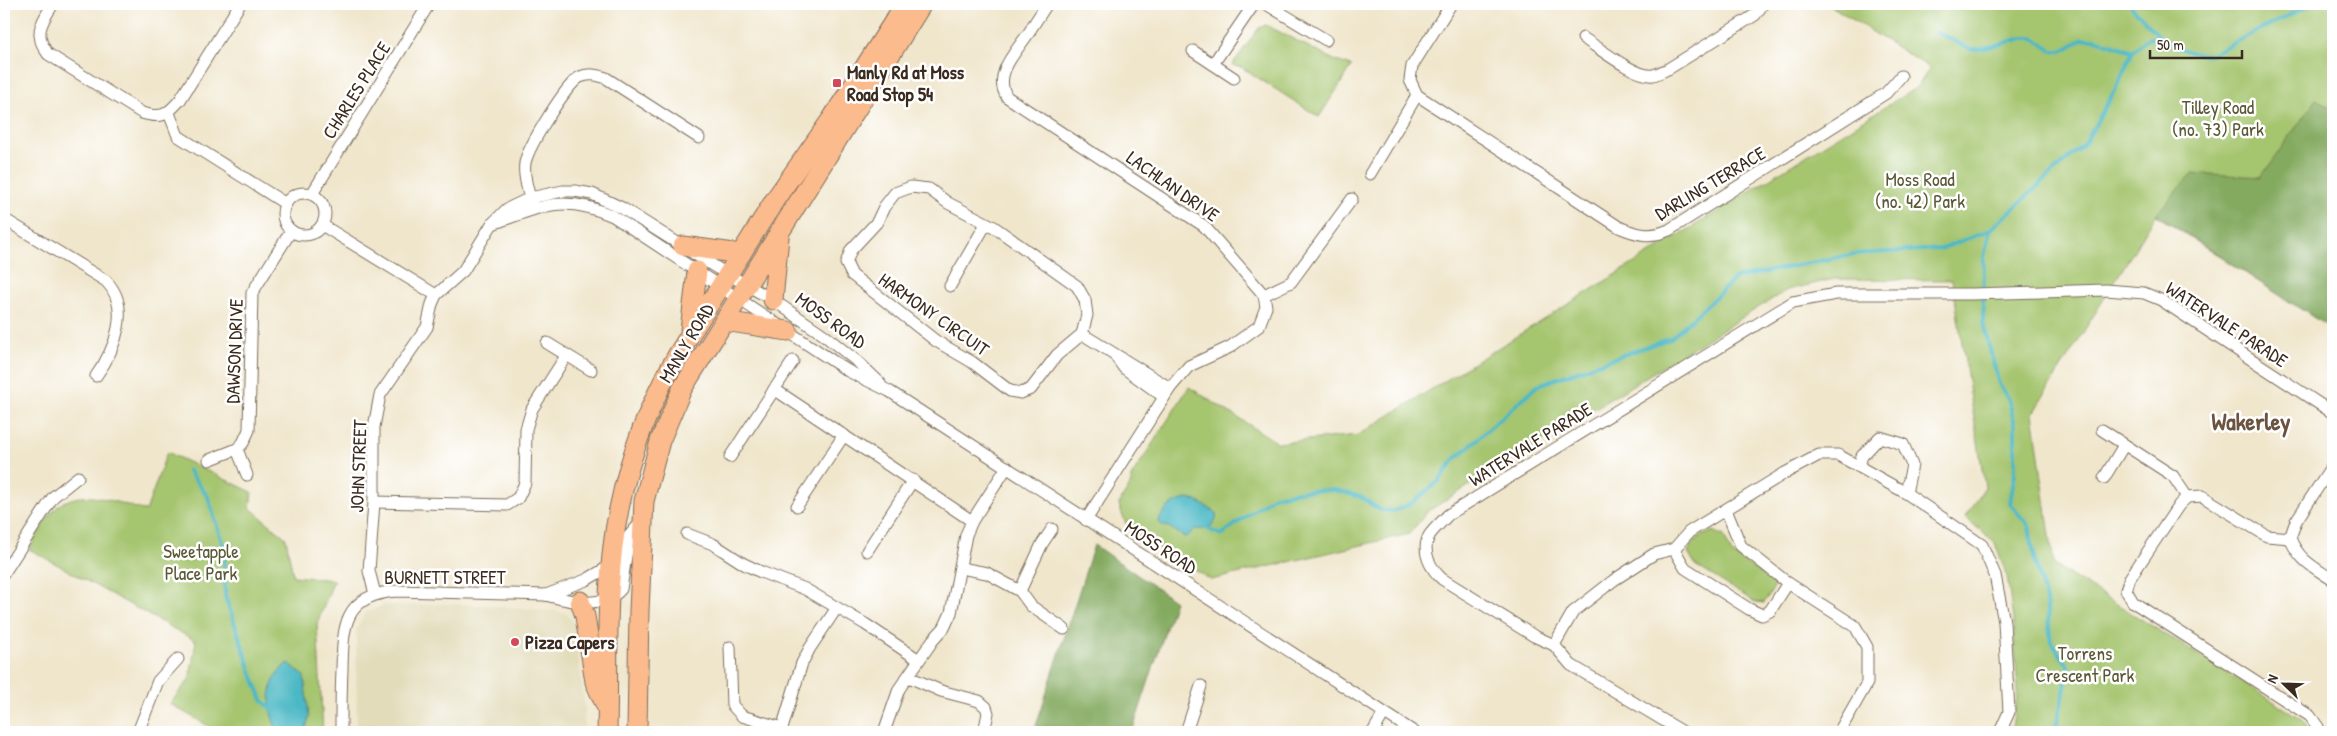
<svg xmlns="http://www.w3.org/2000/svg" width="2337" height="736" viewBox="0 0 2337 736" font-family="'Patrick Hand',sans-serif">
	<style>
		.built { fill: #e2dcba }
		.green { fill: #a5c56e; stroke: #707846 }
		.forest { fill: #84aa61; stroke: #606a40 }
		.water { fill: #4bb8c5; stroke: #437172 }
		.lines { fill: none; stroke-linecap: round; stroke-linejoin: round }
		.stream { stroke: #4bb8c5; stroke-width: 4 }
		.minor-casing { stroke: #7a6c5b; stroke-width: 13 }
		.primary-casing { stroke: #7a6c5b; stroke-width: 21 }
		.minor { stroke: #fff; stroke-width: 11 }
		.primary { stroke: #fbbb8d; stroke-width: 19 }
		.poi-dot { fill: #d1495b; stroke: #fff; stroke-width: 2 }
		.labels { text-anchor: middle; stroke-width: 5; stroke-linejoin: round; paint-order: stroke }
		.poi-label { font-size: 19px; font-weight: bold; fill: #3b2a1e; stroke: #fff; text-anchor: start }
		.street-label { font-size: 19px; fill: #3b2a1e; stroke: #fff }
		.park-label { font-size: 19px; fill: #5b5836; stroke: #fff }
		.district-label { font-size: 24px; font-weight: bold; fill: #6b533f; stroke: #fff }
	</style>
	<rect width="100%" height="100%" fill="#fff"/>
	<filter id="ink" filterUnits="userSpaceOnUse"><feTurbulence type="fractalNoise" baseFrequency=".02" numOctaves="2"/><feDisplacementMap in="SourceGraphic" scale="10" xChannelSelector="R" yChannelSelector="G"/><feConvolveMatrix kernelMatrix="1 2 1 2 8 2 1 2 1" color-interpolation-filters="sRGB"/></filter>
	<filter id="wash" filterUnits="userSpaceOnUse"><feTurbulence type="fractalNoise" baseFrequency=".0096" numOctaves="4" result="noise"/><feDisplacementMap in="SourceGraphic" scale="20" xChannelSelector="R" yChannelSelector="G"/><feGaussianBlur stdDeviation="1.12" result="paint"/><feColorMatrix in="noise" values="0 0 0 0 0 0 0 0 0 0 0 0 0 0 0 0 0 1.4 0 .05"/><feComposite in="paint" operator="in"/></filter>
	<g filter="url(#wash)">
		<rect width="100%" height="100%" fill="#f0e6cc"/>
		<polygon class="built" points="465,604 555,611 567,614 574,622 585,709 584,732 357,732 356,629 366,613 383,605"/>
		<g class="green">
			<path d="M1828,4H2333V330L2156,215L2033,413L2054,565L2300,718L2308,728L2309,732H2011L2018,691L2013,619L2007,576L1995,543L1965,517L1985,487L1952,280L1834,279L1787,290L1428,511L1409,534L1211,580L1156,546C1134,541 1124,525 1119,504L1131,483V477L1189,387L1278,443L1358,435L1917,87L1930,68Z"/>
			<polygon points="1266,25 1336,61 1352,66 1319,117 1241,67 1232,65 1259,28"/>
			<path d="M167,452L252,492L250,508L286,538L293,576L334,580L317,624L323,732H219L170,704L190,678L196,641L29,549C37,536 44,521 54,510C78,484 117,503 146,511Z"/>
			<path d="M1714,531L1724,536L1732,554L1772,581L1775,586L1764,603L1755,602L1695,565L1688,553C1692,539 1700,536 1714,531Z"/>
		</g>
		<g class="forest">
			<polygon points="2316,99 2333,110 2333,330 2156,214 2192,173 2261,177"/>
			<polygon points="1094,545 1175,601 1132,732 1034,732"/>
		</g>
		<g class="water">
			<path d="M1188,499L1197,501L1217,513C1216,526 1208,531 1195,529L1188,536L1184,537L1169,527L1163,526L1159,522C1162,508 1175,501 1188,499Z"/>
			<path d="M289,663L304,676L309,717L305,732H278C266,711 266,675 289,663Z"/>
		</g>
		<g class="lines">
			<g class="stream">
				<polyline points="2129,4 2161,38"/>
				<polyline points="1936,32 1971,49 1981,49 2023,38 2034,38 2052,51 2062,51 2083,39 2095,39 2133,51"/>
				<polyline points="1990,230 1984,257 1983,323 1999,384 2009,401 2015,425 2015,472 2010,504 2029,526 2035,562 2046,601 2051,642 2068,665 2066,683 2055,732"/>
				<polyline points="188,470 208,497 224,549 225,596 253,677 262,700 273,710"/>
				<path d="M1204,527L1221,535L1274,496L1304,491L1335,490L1361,497L1380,510L1394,511L1412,503L1439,481L1453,461L1538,385L1671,338L1736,278L1854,254L1941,249L1990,230L2085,143L2116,88L2133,51L2149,38C2173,38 2185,58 2211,54L2312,4"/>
			</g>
		</g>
	</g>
	<g filter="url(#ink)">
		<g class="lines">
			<defs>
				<g id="minor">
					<path d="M53,4C41,23 33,34 48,54L142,113C162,119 167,115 180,100L240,4"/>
					<polyline points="1266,4 1326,40"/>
					<path d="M1451,4L1412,66L1410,80L1417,95L1619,227C1637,235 1651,238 1669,230L1886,93L1901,76"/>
					<polyline points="1032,27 1047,4"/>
					<path d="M1030,31C1017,51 992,74 1007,97L1204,226L1264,295L1266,307L1259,326L1230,347L1189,366L1170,388L1086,520"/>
					<path d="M1583,38C1598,47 1636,78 1653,75C1658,74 1663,71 1668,69L1755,15L1763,4"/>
					<polyline points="1193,51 1234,78"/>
					<polyline points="1213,64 1254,4"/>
					<polyline points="169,113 178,136 286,204"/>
					<polyline points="1370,174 1417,95"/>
					<polygon points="911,187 929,189 948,203 994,227 1077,286 1085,300 1087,315 1082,334 1057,355 1031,389 1021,393 1010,391 972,362 936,341 852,275 846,263 851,250 877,222 884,207 895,193"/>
					<circle cx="304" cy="214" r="21"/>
					<polyline points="312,194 429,4"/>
					<path d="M532,204C528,192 523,176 525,163C528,147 567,83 580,77C589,73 597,75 606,78L699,138"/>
					<path d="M4,219L106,281C132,307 115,350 96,376"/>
					<path d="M492,224C541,207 561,193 613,216L848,371L889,391L1414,732"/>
					<polyline points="322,225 436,295"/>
					<polyline points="950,286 986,224"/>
					<polyline points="1264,295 1291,282 1352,199"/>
					<polyline points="1082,334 1170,388"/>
					<polyline points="547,343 591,370"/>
					<polyline points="1116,357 1124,368 1164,397"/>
					<polyline points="774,389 972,521"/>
					<polyline points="2102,430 2173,476 2187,497 2179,505 2130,578 2126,590 2133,602 2310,716 2318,727 2317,732"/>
					<polyline points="237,449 243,443 249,430 252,293 291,231"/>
					<polyline points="730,457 793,361"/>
					<polyline points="209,460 237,449 247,475"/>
					<path d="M2333,464L2296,521L2290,538C2299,561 2314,567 2333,580"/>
					<polyline points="1859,465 1862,456 1880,437 1903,444 1912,465 1906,493"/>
					<polyline points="2104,478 2124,445"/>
					<polyline points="2187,497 2202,496 2267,536 2290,538"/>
					<polyline points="374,502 507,505 518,498 525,483 526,429 532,409 566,356"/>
					<polyline points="797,506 844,435"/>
					<polyline points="1726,510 1741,546 1788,583 1855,626 1867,647 1867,683 1839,732"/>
					<polyline points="687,534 713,544 744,564 761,572 805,589 865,624 919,660"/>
					<polyline points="1674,549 1685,568 1749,609 1762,615 1770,611 1788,583"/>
					<polyline points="867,551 913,480"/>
					<polyline points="961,568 987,573 1020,591 1031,606 1064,629"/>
					<polyline points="4,573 53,497 78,477"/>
					<polyline points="1020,591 1042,544 1052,529"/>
					<polyline points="375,594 369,571 374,502 374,427 380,395 427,327 432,304 436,295 463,271 492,224 507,209 530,198 563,191 575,191 592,194 622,208 717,268 773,300 824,335 859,363 880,383"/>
					<polyline points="546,595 586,580 612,565"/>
					<polyline points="1554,645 1573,612 1614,580 1654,554 1674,549 1689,532 1785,473 1819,455 1838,455 1906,493 1982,545 1995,575 2004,622 2009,712 2000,732"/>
					<polyline points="730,647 732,705 742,716 782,728"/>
					<polyline points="909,677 941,691 979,701 986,707 988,713 984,732"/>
					<polyline points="138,732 158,681 178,659"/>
					<path d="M341,732C341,712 341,691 342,670C343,626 343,595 397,591L546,595C569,601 603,610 621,589L629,536L642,521"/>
					<polyline points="781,732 802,663 810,648 836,609"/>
					<polyline points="884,732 899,689 933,640 944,628 951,613 966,535 972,521 1007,467"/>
					<polyline points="1186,732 1201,686"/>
					<polyline points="1373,732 1384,713"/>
					<path d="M1683,732L1571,665L1554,645L1534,636L1442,579C1431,569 1421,552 1429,536C1433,529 1442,522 1448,515L1793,302L1836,294H1972L2106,290L2144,293L2161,300L2333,413"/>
				</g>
				<g id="primary">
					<polyline points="683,246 741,254"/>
					<polyline points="773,300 779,237"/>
					<polyline points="724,321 788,331"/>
					<polyline points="690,331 697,271"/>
					<polyline points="580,601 585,616 595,682 606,706"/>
					<path d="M607,732C609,659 604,581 619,509C630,454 650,402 678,354L776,198L833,117L905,4"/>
					<polyline points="637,732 639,611 644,501 660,441 682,389 922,4"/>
				</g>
			</defs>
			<use href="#minor" class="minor-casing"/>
			<use href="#primary" class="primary-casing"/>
			<use href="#minor" class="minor"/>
			<use href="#primary" class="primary"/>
		</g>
	</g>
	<g class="poi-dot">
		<rect x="832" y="78" width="10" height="10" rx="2.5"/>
		<circle cx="515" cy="642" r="5"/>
	</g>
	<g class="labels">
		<g class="poi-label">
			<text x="847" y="79">Manly Rd at Moss<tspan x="847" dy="22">Road Stop 54</tspan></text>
			<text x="525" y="649">Pizza Capers</text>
		</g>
		<g class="street-label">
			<text transform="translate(356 90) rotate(-58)" y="7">CHARLES PLACE</text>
			<text transform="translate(1710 183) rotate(-31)" y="7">DARLING TERRACE</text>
			<text transform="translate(1173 186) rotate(35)" y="7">LACHLAN DRIVE</text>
			<text transform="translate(934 314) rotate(35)" y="7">HARMONY CIRCUIT</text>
			<text transform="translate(831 320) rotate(36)" y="7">MOSS ROAD</text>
			<text transform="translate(2227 324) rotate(33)" y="7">WATERVALE PARADE</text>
			<text transform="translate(686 343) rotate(-59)" y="7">MANLY ROAD</text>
			<text transform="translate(234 351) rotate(-88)" y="7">DAWSON DRIVE</text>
			<text transform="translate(1530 444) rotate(-32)" y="7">WATERVALE PARADE</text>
			<text transform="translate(358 466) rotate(-88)" y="7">JOHN STREET</text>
			<text transform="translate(1161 547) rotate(33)" y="7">MOSS ROAD</text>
			<text x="445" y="584">BURNETT STREET</text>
		</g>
		<g class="park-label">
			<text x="2218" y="114">Tilley Road<tspan x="2218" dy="22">(no. 73) Park</tspan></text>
			<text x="1920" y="186">Moss Road<tspan x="1920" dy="22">(no. 42) Park</tspan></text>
			<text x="201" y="558">Sweetapple<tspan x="201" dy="22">Place Park</tspan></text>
			<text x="2085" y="660">Torrens<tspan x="2085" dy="22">Crescent Park</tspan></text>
		</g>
		<g class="district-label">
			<text x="2251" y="430">Wakerley</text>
		</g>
	</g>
	<rect width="2337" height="736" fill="none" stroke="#fff" stroke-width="20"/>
	<g transform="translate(2284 684) rotate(293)" stroke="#ffffff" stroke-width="4" paint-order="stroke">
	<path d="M0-4L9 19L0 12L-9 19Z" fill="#3b2a1e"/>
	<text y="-8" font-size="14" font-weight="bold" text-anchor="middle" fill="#3b2a1e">N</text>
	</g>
	<path d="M2150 50v8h92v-8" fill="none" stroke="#3b2a1e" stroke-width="2.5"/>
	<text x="2157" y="50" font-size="15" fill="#3b2a1e" stroke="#ffffff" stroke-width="4" paint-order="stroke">50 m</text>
</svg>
